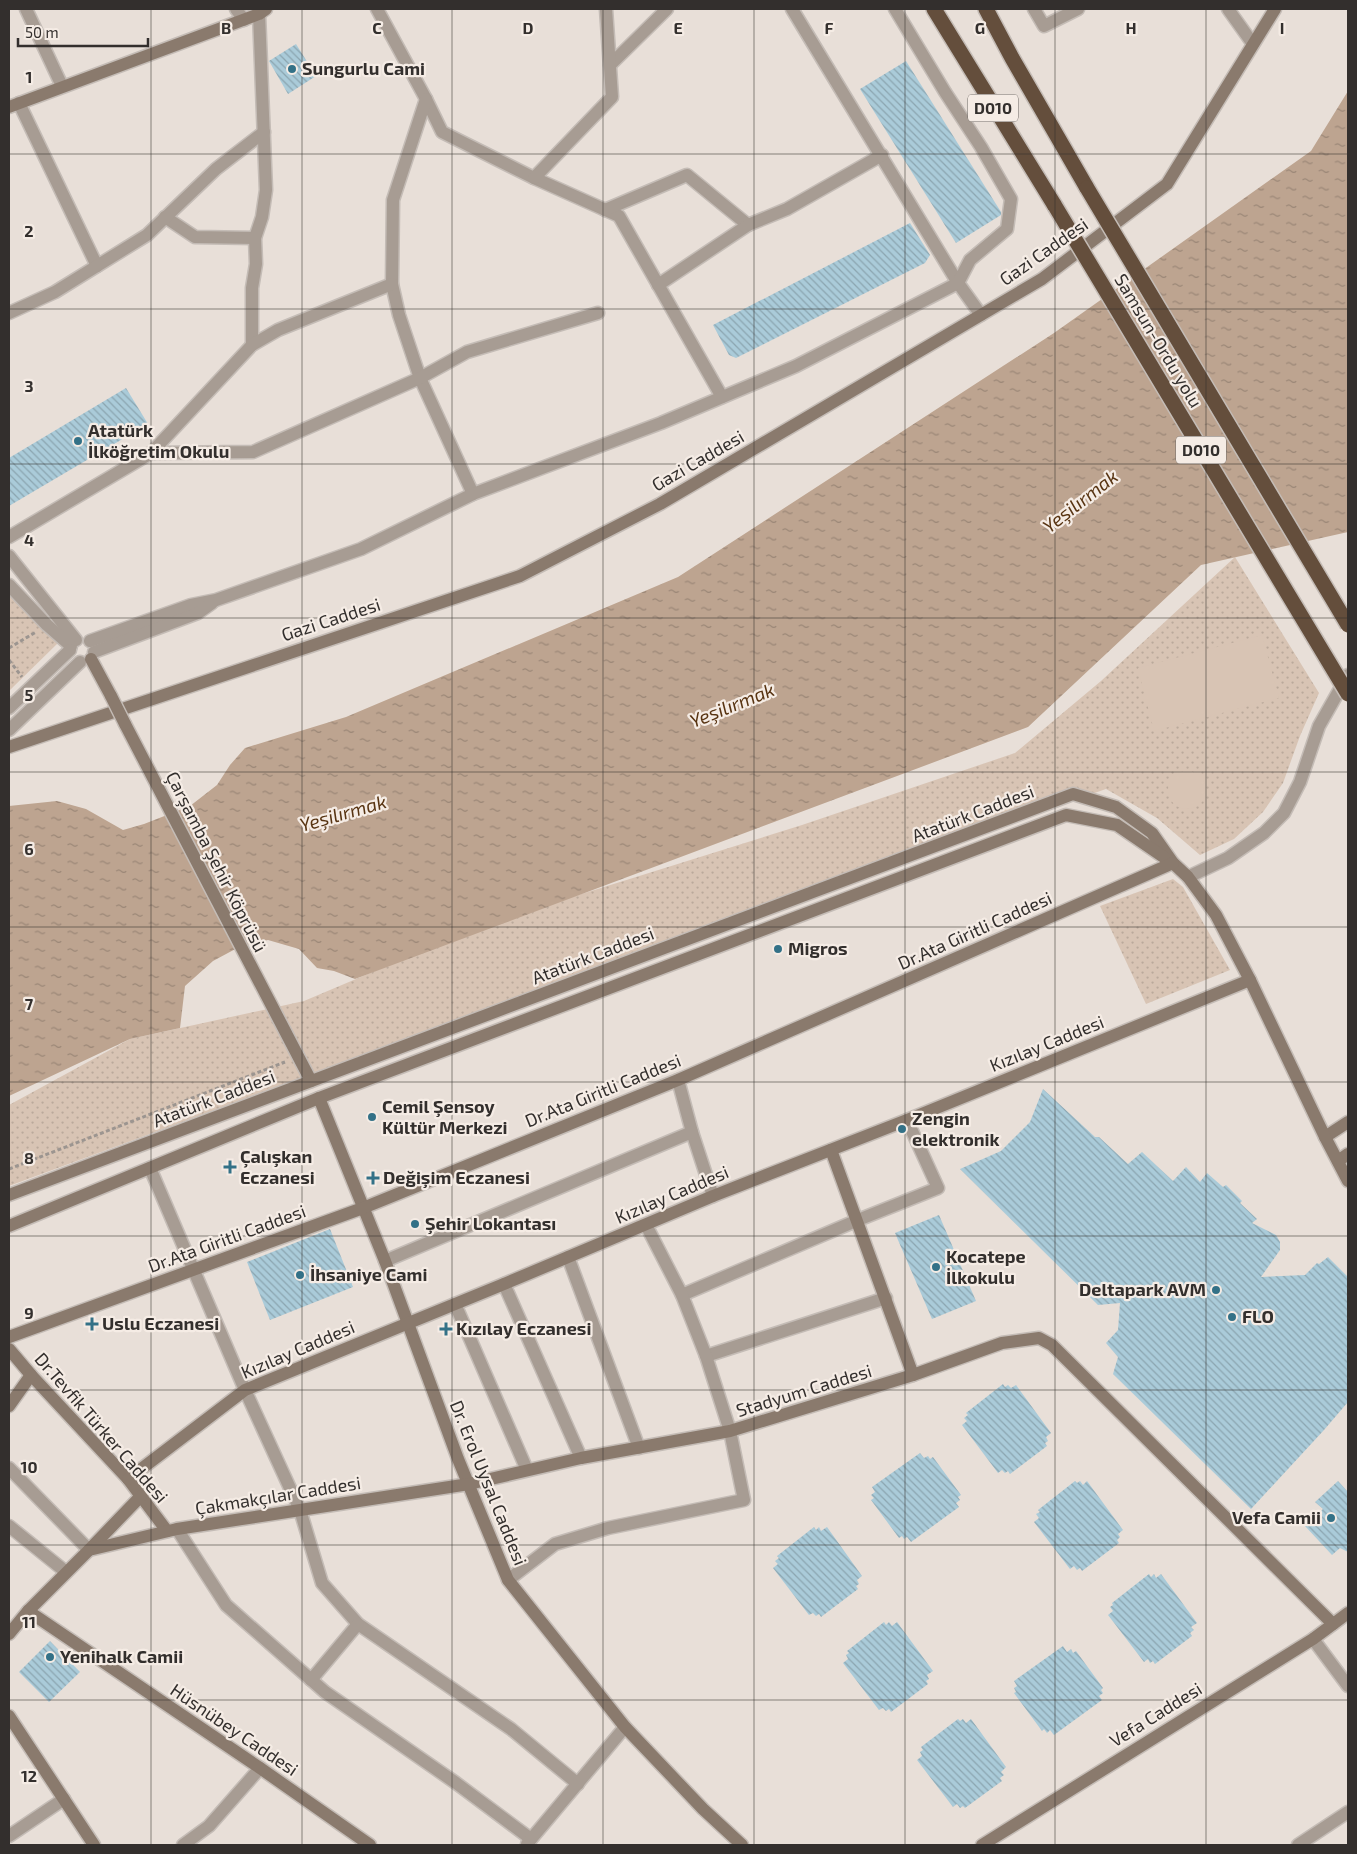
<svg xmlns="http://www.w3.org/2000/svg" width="1357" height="1854" viewBox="0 0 1357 1854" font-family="'Exo 2',sans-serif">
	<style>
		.park { fill: url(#park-dots) }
		.garden { fill: #d8c4b4 }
		.water { fill: url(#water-ripples) }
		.building { fill: url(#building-back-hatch) }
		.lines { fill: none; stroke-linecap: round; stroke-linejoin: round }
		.street-casing { stroke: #c4bcb6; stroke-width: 15 }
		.secondary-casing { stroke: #c4bcb6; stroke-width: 15 }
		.highway-casing { stroke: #c4bcb6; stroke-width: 18 }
		.path { stroke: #9c9590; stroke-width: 3; stroke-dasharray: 4 2.5; stroke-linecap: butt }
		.street { stroke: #a79c93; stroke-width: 12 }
		.secondary { stroke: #8a7a6d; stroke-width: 12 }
		.highway { stroke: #644e3c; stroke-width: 15 }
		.secondary-bridge-casing { stroke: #c4bcb6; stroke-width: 15; stroke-linecap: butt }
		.highway-bridge-casing { stroke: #c4bcb6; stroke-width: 18; stroke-linecap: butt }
		.secondary-bridge { stroke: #8a7a6d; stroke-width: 12 }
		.highway-bridge { stroke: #644e3c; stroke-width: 15 }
		.grid { fill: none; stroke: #332f2d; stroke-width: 1; stroke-opacity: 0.55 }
		.poi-dot { fill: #337187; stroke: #f5ece5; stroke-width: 2 }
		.labels { text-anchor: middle; stroke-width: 4.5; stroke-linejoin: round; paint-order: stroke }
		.shield { fill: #f5ece5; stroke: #6d6864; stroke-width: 1 }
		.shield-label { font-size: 16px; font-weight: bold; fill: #332f2d }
		.poi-label { font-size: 18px; font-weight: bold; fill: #332f2d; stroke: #f5ece5; text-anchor: start }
		.street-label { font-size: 18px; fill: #332f2d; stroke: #f5ece5 }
		.water-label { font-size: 19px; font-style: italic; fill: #583412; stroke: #f5ece5 }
		.grid-label { font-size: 16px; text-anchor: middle; font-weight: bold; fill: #332f2d; stroke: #f5ece5; stroke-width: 4.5; stroke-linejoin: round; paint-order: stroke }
	</style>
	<defs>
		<pattern id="park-dots" width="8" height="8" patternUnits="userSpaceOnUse" patternTransform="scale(1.25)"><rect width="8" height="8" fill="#d8c4b4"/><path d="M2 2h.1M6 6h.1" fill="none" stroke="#baa99b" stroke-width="1.8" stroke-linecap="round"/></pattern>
		<pattern id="water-ripples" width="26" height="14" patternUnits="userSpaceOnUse" patternTransform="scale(1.25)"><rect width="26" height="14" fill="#bda490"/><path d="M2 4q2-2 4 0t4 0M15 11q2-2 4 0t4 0" fill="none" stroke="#9a8676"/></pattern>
		<pattern id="building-back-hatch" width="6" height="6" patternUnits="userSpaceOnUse" patternTransform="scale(1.25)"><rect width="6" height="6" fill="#aacbd9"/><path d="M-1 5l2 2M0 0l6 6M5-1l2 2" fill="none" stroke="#8ba5b0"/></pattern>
	</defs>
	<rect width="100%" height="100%" fill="#e8dfd8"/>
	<g class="park">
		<polygon points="1235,557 1319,693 1300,736 1283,783 1263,812 1234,839 1200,855 1157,818 1106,789 720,923 9,1186 9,1105 130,1039 304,1001 486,924 802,825 1015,753 1101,681"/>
		<polygon points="9,580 58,643 9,691"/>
		<polygon points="1173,879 1183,887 1230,970 1146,1004 1100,906"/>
	</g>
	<g class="garden">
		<polygon points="1262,635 1279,698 1154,731 1138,668"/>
		<circle cx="1187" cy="790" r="19"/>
	</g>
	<polygon class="water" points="1348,91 1348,532 1201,565 1028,727 355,979 334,971 317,968 299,949 268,940 241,946 213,961 185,986 180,1028 130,1039 9,1096 9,806 57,801 86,809 123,830 144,824 190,806 217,785 230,765 245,748 346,717 678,577 1054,333 1311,151"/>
	<g class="building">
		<polygon points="296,44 316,76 288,94 269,61"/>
		<polygon points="906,61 1001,212 1001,215 956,243 860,89"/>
		<polygon points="910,223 930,255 925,263 736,358 729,355 713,325"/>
		<polygon points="126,388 148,424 9,506 9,458"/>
		<polygon points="1043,1089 1095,1137 1099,1137 1128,1164 1142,1152 1173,1181 1186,1167 1200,1182 1207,1173 1223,1187 1226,1185 1242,1201 1240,1203 1257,1219 1252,1223 1276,1235 1280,1242 1280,1250 1261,1277 1305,1275 1317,1263 1319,1264 1328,1257 1348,1277 1348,1402 1324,1430 1251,1509 1113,1374 1118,1357 1106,1343 1118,1330 1120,1303 1098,1305 960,1169 1001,1151 1030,1122"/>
		<polygon points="939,1215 976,1301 932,1319 895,1233"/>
		<polygon points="330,1229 353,1287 270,1320 247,1262"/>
		<polygon points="1003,1384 1005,1387 1008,1385 1011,1388 1016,1385 1051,1433 1046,1437 1048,1441 1045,1443 1047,1446 1010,1474 1008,1471 1005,1473 1002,1470 998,1473 962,1425 967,1421 964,1418 968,1415 966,1413"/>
		<polygon points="920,1453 924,1458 928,1456 930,1459 933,1457 961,1495 958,1497 960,1500 956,1503 959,1507 911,1542 907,1537 904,1539 902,1536 899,1538 871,1500 874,1498 871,1495 875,1492 872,1487"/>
		<polygon points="1075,1481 1077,1483 1080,1481 1083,1485 1087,1481 1123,1530 1118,1534 1120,1537 1117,1540 1119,1543 1082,1571 1080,1568 1077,1570 1074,1566 1070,1569 1034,1522 1039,1518 1036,1514 1040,1512 1038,1510"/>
		<polygon points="1338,1481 1348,1492 1348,1552 1340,1548 1332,1555 1305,1526 1323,1509 1315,1502"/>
		<polygon points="814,1527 816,1530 819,1527 821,1531 827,1527 862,1576 857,1580 859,1584 856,1586 858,1589 821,1617 819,1614 816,1616 813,1613 809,1615 773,1568 778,1564 775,1561 779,1558 777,1556"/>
		<polygon points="1149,1574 1151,1577 1154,1574 1156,1578 1161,1574 1197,1623 1191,1627 1194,1630 1190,1633 1192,1636 1155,1664 1153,1661 1150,1663 1148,1659 1144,1662 1108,1615 1113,1611 1110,1607 1113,1605 1112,1603"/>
		<polygon points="884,1622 886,1625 889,1622 892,1626 897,1622 933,1671 927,1675 929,1679 926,1681 928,1684 891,1712 889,1709 886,1711 883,1708 879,1710 843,1663 848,1659 846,1655 849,1653 847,1651"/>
		<polygon points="50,1641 80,1672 49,1702 19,1672"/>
		<polygon points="1063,1646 1067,1652 1071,1649 1073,1653 1076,1651 1103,1688 1101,1690 1103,1693 1099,1696 1102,1700 1054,1735 1050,1730 1047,1733 1044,1729 1042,1731 1014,1693 1016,1692 1014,1688 1017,1686 1014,1681"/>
		<polygon points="958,1719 960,1721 963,1719 966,1723 971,1719 1006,1767 1001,1772 1004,1775 1000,1778 1002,1781 965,1808 963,1806 960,1808 957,1804 953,1807 917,1760 922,1756 920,1752 923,1750 921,1747"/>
	</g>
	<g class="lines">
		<defs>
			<g id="street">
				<polyline points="26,9 62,86"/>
				<polyline points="236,9 244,20"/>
				<polyline points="377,9 426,99 442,132 534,178 619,216 722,397"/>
				<polyline points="792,9 958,283 981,315"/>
				<polyline points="1034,9 1044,26 1078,9"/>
				<polyline points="1228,9 1253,44"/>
				<polyline points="610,65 667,9"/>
				<polyline points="426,99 393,200 392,284 399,315 420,378 473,494"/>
				<polyline points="19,103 97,266"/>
				<polyline points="534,178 612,97 606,9"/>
				<polyline points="605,210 687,175 748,225"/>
				<polyline points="165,217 195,237 255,238"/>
				<polyline points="658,285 748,225 787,209 882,155"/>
				<polyline points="9,313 55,292 147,235 216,169 264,132"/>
				<polyline points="252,345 252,288 256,264 255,238 262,217 266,190 259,14"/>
				<polyline points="151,453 252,345 278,330 392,284"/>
				<polyline points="9,537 151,453 253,452 420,378 467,352 598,313"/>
				<polyline points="9,556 76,640"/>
				<polyline points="9,585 47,625 71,646"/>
				<polyline points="90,641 191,605 216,600 361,549 473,494 661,423 796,366 958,283 970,260 1007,229 1011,199 981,147 945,92 895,9"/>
				<polyline points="94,652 198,613 212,603"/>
				<polyline points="9,708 70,650"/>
				<polyline points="9,730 80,662"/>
				<polyline points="1188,877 1228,858 1264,833 1284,813 1300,782 1319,726 1348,675"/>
				<polyline points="678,1080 692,1132 713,1196"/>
				<polyline points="150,1168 245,1390 300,1510 322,1583 358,1624 511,1729 578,1784"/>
				<polyline points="568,1257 639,1448"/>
				<polyline points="385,1261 692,1132"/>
				<polyline points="504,1284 581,1458"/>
				<polyline points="682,1295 858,1220 938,1188 907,1120"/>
				<polyline points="455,1304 527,1470"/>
				<polyline points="706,1356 886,1298"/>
				<polyline points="9,1468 89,1550"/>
				<polyline points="9,1526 66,1572"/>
				<polyline points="177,1529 226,1605 325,1692 456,1783 531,1839"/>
				<polyline points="508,1580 555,1544 608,1528 744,1500 730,1431 706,1356 682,1295 646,1225"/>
				<polyline points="1313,1639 1348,1686"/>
				<polyline points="311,1680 358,1624"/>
				<polyline points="9,1836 64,1799"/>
				<polyline points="527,1844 625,1727"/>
				<polyline points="183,1845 209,1826 260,1768"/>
				<polyline points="1298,1845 1348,1812"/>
			</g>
			<g id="secondary">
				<polyline points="9,107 259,14 266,9"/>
				<polyline points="91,659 111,696"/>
				<polyline points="125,724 311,1081"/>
				<polyline points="9,747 520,576 660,504 1042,279 1167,184 1275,9"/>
				<polyline points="319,1098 385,1261 458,1459 508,1580 625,1727 703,1809 742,1845"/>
				<polyline points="1325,1137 1348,1122"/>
				<polyline points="1338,1161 1348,1154"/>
				<polyline points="9,1195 1073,794 1116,807 1152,833 1173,863 1188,877 1216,915 1250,980 1325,1137 1348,1181"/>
				<polyline points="9,1226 319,1098 1066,815 1117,825 1168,860"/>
				<polyline points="9,1337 363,1208 678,1080 1173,863"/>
				<polyline points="9,1349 31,1375 128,1479 167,1531"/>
				<polyline points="913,1375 1002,1343 1039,1338 1052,1345 1333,1624"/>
				<polyline points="9,1406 31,1375"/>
				<polyline points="128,1479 245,1390 504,1284 713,1196 907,1120 1250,980"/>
				<polyline points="89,1550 141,1496"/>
				<polyline points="28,1611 260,1768 370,1845"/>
				<polyline points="9,1634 28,1611 89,1550 177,1529 469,1484 581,1458 730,1431 913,1375 831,1150"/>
				<polyline points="9,1716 94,1845"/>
				<polyline points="982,1845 1313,1639 1348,1613"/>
			</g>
			<g id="highway">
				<polyline points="934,9 1055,206"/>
				<polyline points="986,9 1012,58 1087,188"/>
			</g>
		</defs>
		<use href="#street" class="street-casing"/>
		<use href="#secondary" class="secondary-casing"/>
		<use href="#highway" class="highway-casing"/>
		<g class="path">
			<polyline points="9,648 36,632"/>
			<polyline points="9,660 22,677"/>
			<polyline points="9,1169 285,1062"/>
		</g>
		<use href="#street" class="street"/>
		<use href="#secondary" class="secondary"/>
		<use href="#highway" class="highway"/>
		<defs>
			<polyline id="secondary-bridge" points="111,696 125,724"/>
			<g id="highway-bridge">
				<polyline points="1087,188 1348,625"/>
				<polyline points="1055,206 1348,694"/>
			</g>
		</defs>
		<use href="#secondary-bridge" class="secondary-bridge-casing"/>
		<use href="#highway-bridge" class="highway-bridge-casing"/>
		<use href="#secondary-bridge" class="secondary-bridge"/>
		<use href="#highway-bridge" class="highway-bridge"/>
	</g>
	<path class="grid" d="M151,9V1845M302,9V1845M452,9V1845M603,9V1845M754,9V1845M905,9V1845M1055,9V1845M1206,9V1845M9,154H1348M9,309H1348M9,464H1348M9,618H1348M9,772H1348M9,927H1348M9,1082H1348M9,1236H1348M9,1390H1348M9,1545H1348M9,1700H1348"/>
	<g class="poi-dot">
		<circle cx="292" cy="69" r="5"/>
		<circle cx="78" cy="441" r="5"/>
		<circle cx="778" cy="949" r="5"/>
		<circle cx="372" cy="1117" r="5"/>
		<circle cx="902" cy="1129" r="5"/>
		<path d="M227.5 1159.5h5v5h5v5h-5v5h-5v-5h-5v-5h5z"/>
		<path d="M370.5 1170.5h5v5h5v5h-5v5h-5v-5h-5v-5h5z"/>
		<circle cx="415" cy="1224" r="5"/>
		<circle cx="936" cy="1267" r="5"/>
		<circle cx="300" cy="1275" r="5"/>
		<circle cx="1216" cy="1290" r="5"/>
		<circle cx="1232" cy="1317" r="5"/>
		<path d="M89.5 1316.5h5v5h5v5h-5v5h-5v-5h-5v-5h5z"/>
		<path d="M443.5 1321.5h5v5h5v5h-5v5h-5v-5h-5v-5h5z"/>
		<circle cx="1331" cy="1518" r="5"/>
		<circle cx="50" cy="1657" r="5"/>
	</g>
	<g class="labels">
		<g class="shield">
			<rect x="968" y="94.5" width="50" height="27" rx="4"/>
			<rect x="1176" y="436.5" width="50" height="27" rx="4"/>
		</g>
		<g class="shield-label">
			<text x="993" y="114">D010</text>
			<text x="1201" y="456">D010</text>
		</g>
		<g class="poi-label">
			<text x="302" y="75">Sungurlu Cami</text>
			<text x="88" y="437">Atatürk<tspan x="88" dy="21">İlköğretim Okulu</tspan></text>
			<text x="788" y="955">Migros</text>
			<text x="382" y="1113">Cemil Şensoy<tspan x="382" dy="21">Kültür Merkezi</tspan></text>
			<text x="912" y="1125">Zengin<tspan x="912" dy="21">elektronik</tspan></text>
			<text x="240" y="1163">Çalışkan<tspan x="240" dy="21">Eczanesi</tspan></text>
			<text x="383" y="1184">Değişim Eczanesi</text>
			<text x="425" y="1230">Şehir Lokantası</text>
			<text x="946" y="1263">Kocatepe<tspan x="946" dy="21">İlkokulu</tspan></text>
			<text x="310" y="1281">İhsaniye Cami</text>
			<text x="1206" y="1296" text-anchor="end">Deltapark AVM</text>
			<text x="1242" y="1323">FLO</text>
			<text x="102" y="1330">Uslu Eczanesi</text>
			<text x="456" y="1335">Kızılay Eczanesi</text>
			<text x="1321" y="1524" text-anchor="end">Vefa Camii</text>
			<text x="60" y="1663">Yenihalk Camii</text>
		</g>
		<g class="street-label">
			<text transform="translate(1044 252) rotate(-35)" y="6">Gazi Caddesi</text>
			<text transform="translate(1158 341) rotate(59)" y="6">Samsun-Ordu yolu</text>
			<text transform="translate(698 461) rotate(-30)" y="6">Gazi Caddesi</text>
			<text transform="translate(331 620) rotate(-18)" y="6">Gazi Caddesi</text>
			<text transform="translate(973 814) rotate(-21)" y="6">Atatürk Caddesi</text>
			<text transform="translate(216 862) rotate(63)" y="6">Çarşamba Şehir Köprüsü</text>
			<text transform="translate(975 931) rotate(-24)" y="6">Dr.Ata Giritli Caddesi</text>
			<text transform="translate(593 956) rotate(-21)" y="6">Atatürk Caddesi</text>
			<text transform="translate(1047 1044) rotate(-22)" y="6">Kızılay Caddesi</text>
			<text transform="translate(603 1091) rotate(-22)" y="6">Dr.Ata Giritli Caddesi</text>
			<text transform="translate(214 1099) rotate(-21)" y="6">Atatürk Caddesi</text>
			<text transform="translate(672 1195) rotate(-23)" y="6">Kızılay Caddesi</text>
			<text transform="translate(227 1239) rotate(-20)" y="6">Dr.Ata Giritli Caddesi</text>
			<text transform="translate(298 1350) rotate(-23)" y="6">Kızılay Caddesi</text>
			<text transform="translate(804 1391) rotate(-17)" y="6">Stadyum Caddesi</text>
			<text transform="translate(101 1428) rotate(49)" y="6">Dr.Tevfik Türker Caddesi</text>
			<text transform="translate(488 1483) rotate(68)" y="6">Dr. Erol Uysal Caddesi</text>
			<text transform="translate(278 1496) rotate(-9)" y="6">Çakmakçılar Caddesi</text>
			<text transform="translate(1156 1715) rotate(-32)" y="6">Vefa Caddesi</text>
			<text transform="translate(234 1730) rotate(34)" y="6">Hüsnübey Caddesi</text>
		</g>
		<g class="water-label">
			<text transform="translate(1080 501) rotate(-38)" y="7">Yeşilırmak</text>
			<text transform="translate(732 705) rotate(-22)" y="7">Yeşilırmak</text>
			<text transform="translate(343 813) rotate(-16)" y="7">Yeşilırmak</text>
		</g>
	</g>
	<g class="grid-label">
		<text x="226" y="34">B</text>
		<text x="377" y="34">C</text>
		<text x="528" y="34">D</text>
		<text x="678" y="34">E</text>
		<text x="829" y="34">F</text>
		<text x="980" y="34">G</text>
		<text x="1131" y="34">H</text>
		<text x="1282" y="34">I</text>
		<text x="29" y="83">1</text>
		<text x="29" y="237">2</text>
		<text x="29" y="392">3</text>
		<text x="29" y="546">4</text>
		<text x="29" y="701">5</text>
		<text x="29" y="855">6</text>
		<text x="29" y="1010">7</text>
		<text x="29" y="1164">8</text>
		<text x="29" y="1319">9</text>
		<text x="29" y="1473">10</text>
		<text x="29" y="1628">11</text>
		<text x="29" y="1782">12</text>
	</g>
	<rect width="1357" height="1854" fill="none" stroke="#332f2d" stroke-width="20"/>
	<path d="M18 38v8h130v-8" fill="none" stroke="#332f2d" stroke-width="2.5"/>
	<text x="25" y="38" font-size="15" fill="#332f2d" stroke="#f5ece5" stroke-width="4" paint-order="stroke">50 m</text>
</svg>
